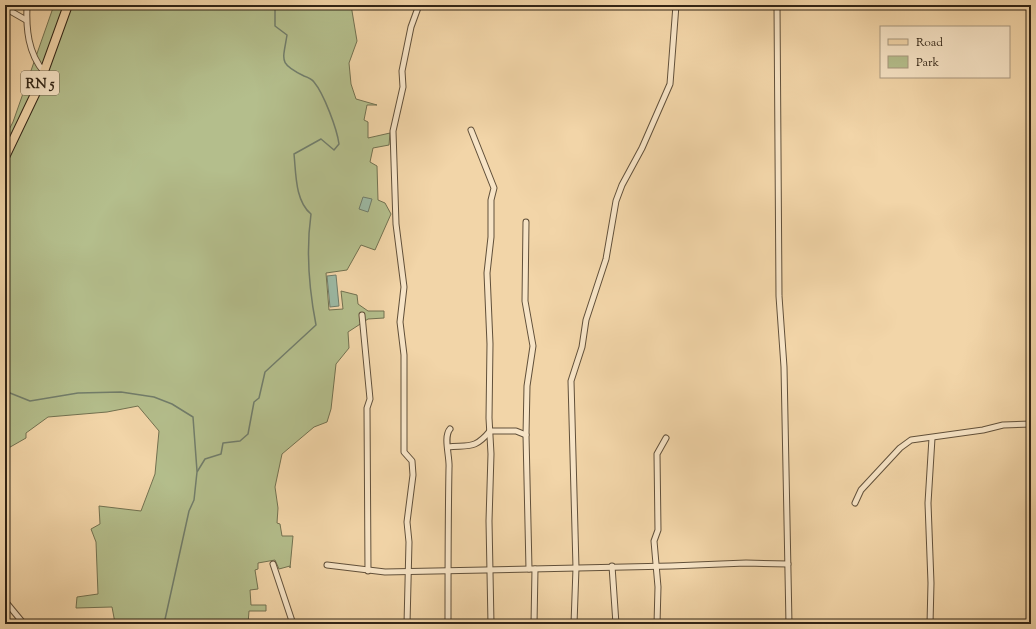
<svg xmlns="http://www.w3.org/2000/svg" width="1036" height="629" viewBox="0 0 1036 629" font-family="'Sorts Mill Goudy',serif">
	<style>
		.green { fill: #b4be8c; stroke: #727150 }
		.water { fill: #9cb9a4; stroke: #717d6b }
		.lines { fill: none; stroke-linecap: round; stroke-linejoin: round }
		.stream { stroke: #717d6b; stroke-width: 1.5 }
		.street-casing { stroke: #61503a; stroke-width: 7 }
		.primary-casing { stroke: #312415; stroke-width: 10 }
		.street { stroke: #f7e4c6; stroke-width: 5 }
		.primary { stroke: #f2d5a8; stroke-width: 8 }
		.labels { text-anchor: middle; stroke-width: 3; stroke-linejoin: round; paint-order: stroke }
		.shield { fill: #f7e4c6; stroke: #6c5e4a; stroke-width: 1 }
		.shield-label { font-size: 14px; font-weight: bold; fill: #312415 }
	</style>
	<rect width="100%" height="100%" fill="#f2d5a8"/>
	<filter id="stains"><feTurbulence type="fractalNoise" baseFrequency=".005" numOctaves="4"/><feColorMatrix values="0 0 0 0 .2 0 0 0 0 .09 0 0 0 0 .02 0 0 0 .5 -.17"/></filter>
	<radialGradient id="worn" r=".72"><stop offset=".6" stop-color="#630" stop-opacity="0"/><stop offset="1" stop-color="#630" stop-opacity=".3"/></radialGradient>
	<polygon class="green" points="54,5 351,5 357,41 349,63 351,84 356,99 377,105 367,105 364,120 368,122 368,138 390,133 389,145 373,148 370,162 377,166 378,200 385,203 391,214 375,250 361,245 347,270 326,273 329,310 343,309 341,291 357,295 358,304 368,311 384,311 384,318 368,319 348,332 349,348 336,364 331,409 327,422 314,427 282,454 275,487 278,508 277,523 280,524 282,536 293,536 290,568 290,566 279,569 275,560 258,563 258,569 255,570 258,589 250,590 251,605 266,605 266,611 249,611 248,624 117,624 115,623 112,607 76,608 77,597 98,594 96,542 91,529 100,524 99,506 141,511 155,474 159,431 138,406 107,412 48,417 26,433 26,438 5,450 5,137 13,122"/>
	<g class="water">
		<polygon points="363,197 372,199 368,212 359,209"/>
		<polygon points="336,275 339,306 330,307 327,276"/>
	</g>
	<g class="lines">
		<g class="stream">
			<polyline points="5,391 30,401 78,393 121,392 154,397 172,404 193,417 197,471"/>
			<path d="M164,624L189,511L194,500L197,472L205,459L221,454L223,443L240,441L248,434L254,402L259,398L265,372L316,325C309,289 306,250 311,214C295,201 296,173 294,154L321,139L334,150L339,144C337,129 324,94 314,82C312,79 307,77 304,76C278,63 283,61 287,35L275,26V5"/>
		</g>
		<defs>
			<g id="street">
				<path d="M27,5C26,29 28,53 44,72"/>
				<polyline points="777,5 779,296 784,367 789,624"/>
				<polyline points="5,8 26,20"/>
				<polyline points="471,130 494,188 491,200 491,237 487,273 490,344 489,418 491,454 489,521 491,624"/>
				<polyline points="526,222 525,301 533,346 527,386 526,435 529,569"/>
				<polyline points="362,315 370,399 367,408 368,571"/>
				<polyline points="490,431 516,431 526,435"/>
				<path d="M448,447C470,445 475,449 490,431"/>
				<polyline points="855,503 861,490 900,448 911,440 983,430 1003,425 1031,424"/>
				<polyline points="273,564 293,624"/>
				<polyline points="327,565 385,572 671,566 746,563 788,564"/>
				<polyline points="612,566 616,624"/>
				<polyline points="5,601 24,624"/>
				<polyline points="407,624 409,542 407,522 413,475 412,461 404,452 404,355 400,322 404,287 396,224 393,131 403,87 402,71 411,27 419,5"/>
				<path d="M448,624C448,572 448,520 449,468C450,457 443,437 450,429"/>
				<polyline points="534,624 535,569"/>
				<polyline points="574,624 576,568 571,381 582,347 586,320 606,259 616,201 622,185 642,148 670,84 676,5"/>
				<polyline points="657,624 658,587 654,541 658,530 657,454 666,438"/>
				<polyline points="930,624 931,583 928,503 932,438"/>
			</g>
			<polyline id="primary" points="5,157 38,88 68,5"/>
		</defs>
		<use href="#street" class="street-casing"/>
		<use href="#primary" class="primary-casing"/>
		<use href="#street" class="street"/>
		<use href="#primary" class="primary"/>
	</g>
	<g class="labels">
		<rect class="shield" x="21" y="71" width="38" height="24" rx="3"/>
		<g class="shield-label">
			<text x="40" y="88">RN 5</text>
		</g>
	</g>
	<rect width="1036" height="629" fill="none" stroke="#f2d5a8" stroke-width="20"/>
	<rect x="6" y="6" width="1024" height="617" fill="none" stroke="#312415" stroke-width="2"/>
	<rect x="10" y="10" width="1016" height="609" fill="none" stroke="#312415"/>
	<rect x="880" y="26" width="130" height="52" fill="#f7e4c6" stroke="#a8977f"/>
	<rect x="888" y="39" width="20" height="6" fill="#f2d5a8" stroke="#a8977f"/>
	<text x="916" y="46" font-size="12" fill="#312415">Road</text>
	<rect x="888" y="56" width="20" height="12" fill="#b4be8c" stroke="#a8977f"/>
	<text x="916" y="66" font-size="12" fill="#312415">Park</text>
	<rect width="100%" height="100%" filter="url(#stains)"/>
	<rect width="100%" height="100%" fill="url(#worn)"/>
</svg>
